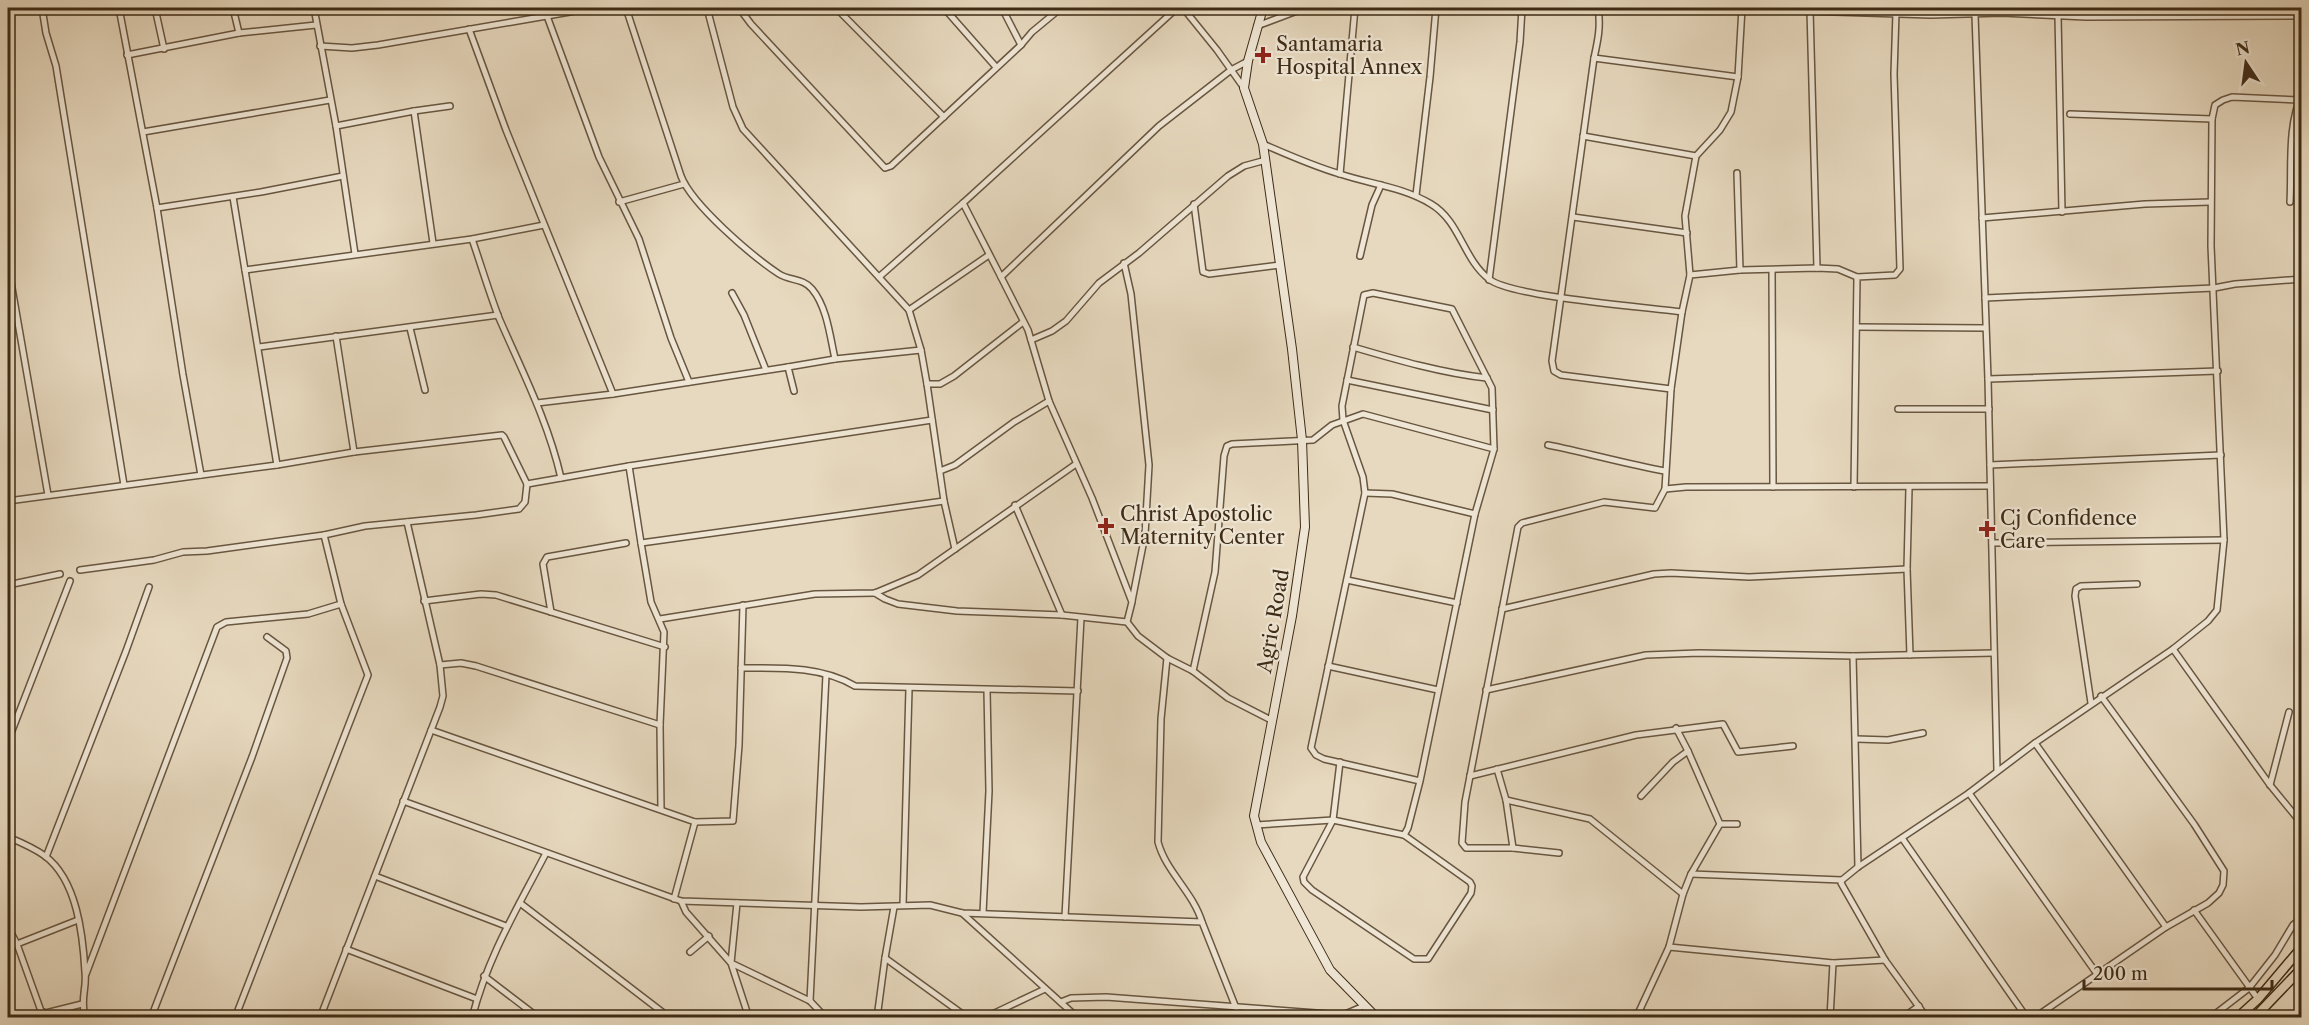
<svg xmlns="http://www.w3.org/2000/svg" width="2309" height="1025" viewBox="0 0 2309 1025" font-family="'Libre Caslon Text',serif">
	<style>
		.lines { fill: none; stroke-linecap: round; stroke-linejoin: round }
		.street-casing { stroke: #685640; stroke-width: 8 }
		.secondary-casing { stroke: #3d2b15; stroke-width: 10 }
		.primary-casing { stroke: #3d2b15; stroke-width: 11 }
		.street { stroke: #efe6d5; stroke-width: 5 }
		.secondary { stroke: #efe6d5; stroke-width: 8 }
		.primary { stroke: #e7d9bf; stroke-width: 8 }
		.poi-dot { fill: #8f2418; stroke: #efe6d5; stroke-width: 2 }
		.labels { text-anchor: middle; stroke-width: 4.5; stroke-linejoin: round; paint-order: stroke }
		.poi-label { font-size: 20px; fill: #3d2b15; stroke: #efe6d5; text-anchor: start }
		.street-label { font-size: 20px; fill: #3d2b15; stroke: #efe6d5 }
	</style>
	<rect width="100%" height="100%" fill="#e7d9bf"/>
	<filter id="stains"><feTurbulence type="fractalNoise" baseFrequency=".00333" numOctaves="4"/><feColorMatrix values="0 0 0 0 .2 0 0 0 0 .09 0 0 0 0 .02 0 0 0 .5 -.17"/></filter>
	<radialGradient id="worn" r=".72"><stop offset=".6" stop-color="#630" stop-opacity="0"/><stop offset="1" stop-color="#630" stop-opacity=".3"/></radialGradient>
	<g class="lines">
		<defs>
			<g id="street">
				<polyline points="42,8 46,33 56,66 124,485"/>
				<polyline points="119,8 157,208 183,375 201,475"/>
				<polyline points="155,8 164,49"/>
				<polyline points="233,8 239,33"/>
				<polyline points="314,8 336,126 355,254"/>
				<path d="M626,8L681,176C692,205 752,256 779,274C790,281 803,278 812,289C827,307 830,336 835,359"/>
				<polyline points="707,8 733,107 743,129 909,310 921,350 927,384 944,501 955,549"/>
				<polyline points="739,8 751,24 885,168 891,166 1021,45 1032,32 1061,8"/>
				<polyline points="836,8 944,117"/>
				<polyline points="944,8 996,67"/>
				<polyline points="1002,8 1021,45"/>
				<polyline points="1183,8 1217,50 1244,88"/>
				<path d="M1598,8C1601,26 1598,40 1594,58L1552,361L1554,371L1561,375L1671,389"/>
				<polyline points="2300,8 2302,46"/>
				<polyline points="1742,9 1931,15 2002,13 2086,17 2300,16"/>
				<polyline points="1810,10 1817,268"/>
				<polyline points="1975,15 1988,379 1997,770"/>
				<polyline points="547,16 599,157 639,239 671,338 689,382"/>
				<polyline points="2058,16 2062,212"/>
				<polyline points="1257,26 1305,8"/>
				<polyline points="469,29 506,130 613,394"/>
				<polyline points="320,46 352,48 378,45 593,8"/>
				<polyline points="127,55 239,33 316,25"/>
				<polyline points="1594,58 1738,77"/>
				<polyline points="414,111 450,106"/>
				<polyline points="2070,114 2212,119"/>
				<polyline points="336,126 414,111 433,243"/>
				<polyline points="143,132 330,100"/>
				<polyline points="1583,136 1696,156"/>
				<path d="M1263,144C1288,155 1313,166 1340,174C1370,184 1403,187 1431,204C1460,221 1463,259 1489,279C1510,297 1647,307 1682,312L1690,275L1740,270L1817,268L1838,269L1857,277"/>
				<polyline points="1737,173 1740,270"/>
				<polyline points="1340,174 1355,8"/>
				<polyline points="1416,195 1430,77 1436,8"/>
				<polyline points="233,197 277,465"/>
				<polyline points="619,202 684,184"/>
				<path d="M2290,202C2292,168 2287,126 2302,94"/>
				<polyline points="1194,204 1203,272 1209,274 1280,265"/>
				<polyline points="157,208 261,192 343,176"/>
				<polyline points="1573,217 1687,233"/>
				<polyline points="1982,218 2145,204 2210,202"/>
				<path d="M472,239C481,265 489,292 499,318C522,371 548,421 561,478"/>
				<polyline points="1360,256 1372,205 1381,185"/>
				<polyline points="1124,263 1131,294 1149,465 1145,535 1132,601"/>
				<polyline points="8,265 48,495"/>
				<polyline points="245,270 472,239 544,225"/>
				<polyline points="1772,270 1773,487"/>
				<polyline points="1690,275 1685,216 1696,156 1720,130 1731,112 1738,77 1742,8"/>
				<polyline points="879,277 963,203"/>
				<polyline points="1001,277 963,203 1177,8"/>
				<polyline points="1489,280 1520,42 1522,8"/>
				<polyline points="732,293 744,315 766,370"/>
				<polyline points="1985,298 2214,288 2235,284 2302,279"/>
				<polyline points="909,310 989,255"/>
				<polyline points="1857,327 1985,328"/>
				<polyline points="410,328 425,390"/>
				<polyline points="336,336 354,452"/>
				<polyline points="1031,340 1052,331 1066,321 1099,283 1139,253 1228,176 1244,166 1266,160"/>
				<polyline points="259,347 498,315"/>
				<path d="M1353,347C1397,360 1442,373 1487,378"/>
				<polyline points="1988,379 2218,371"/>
				<polyline points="1347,380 1493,410"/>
				<polyline points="927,384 940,384 954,376 1023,322"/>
				<polyline points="794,391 788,367 835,359 921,350"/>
				<polyline points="537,403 613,394 788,367"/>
				<polyline points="1898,409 1989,409"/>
				<path d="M1548,445C1588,453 1626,464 1665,471"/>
				<polyline points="1990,465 2221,455"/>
				<polyline points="629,466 641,543 944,501"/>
				<polyline points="940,471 955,465 1014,422 1049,401"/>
				<polyline points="527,484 629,466 932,420"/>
				<polyline points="1854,487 1857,277 1895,275 1900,269 1894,74 1896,13"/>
				<polyline points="1909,488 1907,569 1910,655"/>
				<polyline points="1665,489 1686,487 1990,486"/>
				<polyline points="1365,493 1392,494 1475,514"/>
				<polyline points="8,501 277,465 354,452 502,435 504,437 527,484 525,502 519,509 476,515 365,526 324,535 207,551 183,552 154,560 80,570"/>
				<polyline points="1015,505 1062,615"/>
				<polyline points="641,543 651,602 664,632 660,725 661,809"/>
				<polyline points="1992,543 2224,540"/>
				<polyline points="1347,580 1457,603"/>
				<polyline points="8,585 60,574"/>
				<polyline points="875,593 885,599 898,604 957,611 1062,615 1127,622 1138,636 1167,658 1193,671 1228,698 1271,720"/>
				<polyline points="424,601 481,594 496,595 665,647"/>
				<polyline points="1502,609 1654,574 1671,573 1749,577 1907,569"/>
				<polyline points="551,612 543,564 547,557 626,543"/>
				<polyline points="660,619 815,594 875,593 918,575 1076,464"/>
				<polyline points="1127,622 1132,602 1092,498 1049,401 1028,330 1001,277 1159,126 1231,70 1248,61"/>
				<polyline points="2173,649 2270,785 2302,824"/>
				<polyline points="1853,656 1858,867"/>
				<path d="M1167,658L1161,719L1158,842C1166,872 1193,892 1202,922"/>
				<polyline points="440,665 461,663 476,666 660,725"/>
				<polyline points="1328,666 1438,690"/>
				<path d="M741,668C780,668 821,666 855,686L1078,691"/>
				<polyline points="1193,671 1215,572 1224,456 1227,446 1232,444 1313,440 1332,425 1363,414 1494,449"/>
				<polyline points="1486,690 1646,655 1699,653 1853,656 1994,653"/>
				<polyline points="2091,703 2075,596 2076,589 2081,586 2137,584"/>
				<polyline points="431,730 695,822 733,821 739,745 743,605"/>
				<polyline points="1856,739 1888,740 1923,733"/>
				<polyline points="8,741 70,581"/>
				<polyline points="2035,743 2166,927"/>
				<polyline points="1497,769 1506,800 1513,848"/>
				<polyline points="1470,776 1636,735 1723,724 1738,752 1793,746"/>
				<polyline points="2270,785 2289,712"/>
				<polyline points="1969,793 2097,974"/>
				<polyline points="1641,796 1673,762 1688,751"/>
				<polyline points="1506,800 1590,819 1683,894"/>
				<polyline points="403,801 681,901 861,907 930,905 962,913 1202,922 1236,1008"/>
				<polygon points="1333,820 1404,835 1470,882 1472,886 1471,893 1428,959 1414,959 1312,890 1304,882 1303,877"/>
				<polyline points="1720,824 1737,824"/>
				<polyline points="1256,825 1333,820 1340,762"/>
				<polyline points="1404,835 1408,828 1420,781 1475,514 1494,449 1492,388 1452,309 1373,293 1364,295 1342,406 1343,420 1363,477 1365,493 1311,748 1316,755 1324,759 1420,781"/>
				<path d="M8,837C20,842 34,848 45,856C77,880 83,935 85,972C87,989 80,998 85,1018"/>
				<polyline points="1902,838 2027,1018"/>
				<polyline points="1559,853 1513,848 1466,848 1462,843 1465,802 1518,527 1522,523 1604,502 1655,508 1665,489 1671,389 1682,312"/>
				<polyline points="46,857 126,651 149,587"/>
				<polyline points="1691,874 1842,880 1858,867 1969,793 2035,743 2173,649 2208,621 2217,610 2224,540 2211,246 2212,119 2215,105 2223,100 2232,97 2299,100"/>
				<polyline points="375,876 506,926"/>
				<polyline points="1842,880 1841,883 1885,960 1927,1018"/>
				<polyline points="674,899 695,822"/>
				<polyline points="681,901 686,912 731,963 749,1018"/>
				<polyline points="520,903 670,1018"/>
				<polyline points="737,903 731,963 810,1001 826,1018"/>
				<polyline points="903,905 909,689"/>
				<polyline points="2194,910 2258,999"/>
				<polyline points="962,913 1078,1018"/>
				<polyline points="983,913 989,791 987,690"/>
				<polyline points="1065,917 1081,618"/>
				<polyline points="8,927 17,944 41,1011 46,1013 82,1004"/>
				<polyline points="17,944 78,920"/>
				<polyline points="1669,947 1833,963 1885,960"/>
				<polyline points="346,949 477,999"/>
				<polyline points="690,952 709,936"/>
				<polyline points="885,958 894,907"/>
				<polyline points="86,974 217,627 226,622 308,614 341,604"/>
				<polyline points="484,976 539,1018"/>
				<polyline points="810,1001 826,675"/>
				<polyline points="1061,1002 1071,998 1106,997 1343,1015 1364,1006"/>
				<polyline points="2170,1017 2171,1018"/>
				<polyline points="151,1018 252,757 287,658 286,651 267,637"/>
				<polyline points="235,1018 368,675 341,604 324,535"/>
				<polyline points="320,1018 440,707 443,696 440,665 407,522"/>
				<path d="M472,1018C488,956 517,909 546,853"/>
				<polyline points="877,1018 885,958 968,1018"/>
				<polyline points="984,1018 1045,989"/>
				<polyline points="1636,1018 1669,947 1683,894 1691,874 1720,824 1688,751 1676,728"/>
				<polyline points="1830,1018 1833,963"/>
				<polyline points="1902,1018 1919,1006"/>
				<polyline points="2034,1018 2166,927 2208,903 2219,893 2223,885 2224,871 2194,824 2101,696"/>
				<polyline points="2210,1018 2249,988 2275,955 2293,925 2302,918"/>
			</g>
			<polyline id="secondary" points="1263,8 1248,61 1244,88 1263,144 1292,349 1302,440 1305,527 1292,616 1254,816 1261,842 1330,970 1377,1018"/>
			<g id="primary">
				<polyline points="2237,1018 2258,999 2302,947"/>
				<polyline points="2254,1018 2302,968"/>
			</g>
		</defs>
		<use href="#street" class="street-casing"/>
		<use href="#secondary" class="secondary-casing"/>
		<use href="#primary" class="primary-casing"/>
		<use href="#street" class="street"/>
		<use href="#secondary" class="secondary"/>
		<use href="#primary" class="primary"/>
	</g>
	<g class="poi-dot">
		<path d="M1260 46h6v6h6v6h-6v6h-6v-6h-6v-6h6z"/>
		<path d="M1103 517h6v6h6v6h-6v6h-6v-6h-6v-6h6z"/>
		<path d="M1984 520h6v6h6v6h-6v6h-6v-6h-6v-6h6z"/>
	</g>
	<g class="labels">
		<g class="poi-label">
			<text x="1276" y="51">Santamaria<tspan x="1276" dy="23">Hospital Annex</tspan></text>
			<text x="1120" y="521">Christ Apostolic<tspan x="1120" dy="23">Maternity Center</tspan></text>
			<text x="2000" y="525">Cj Confidence<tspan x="2000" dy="23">Care</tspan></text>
		</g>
		<g class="street-label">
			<text transform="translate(1273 621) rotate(-80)" y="7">Agric Road</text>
		</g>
	</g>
	<rect width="2309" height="1025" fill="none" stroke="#e7d9bf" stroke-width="30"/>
	<rect x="9" y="9" width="2291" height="1007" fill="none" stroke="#3d2b15" stroke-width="3"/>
	<rect x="15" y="15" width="2279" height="995" fill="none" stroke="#3d2b15" stroke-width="1.5"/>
	<g transform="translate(2246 63) rotate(347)" stroke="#efe6d5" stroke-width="4.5" paint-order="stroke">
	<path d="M0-4.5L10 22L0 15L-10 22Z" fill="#3d2b15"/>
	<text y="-9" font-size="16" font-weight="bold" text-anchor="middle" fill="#3d2b15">N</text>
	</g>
	<path d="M2084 980v9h188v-9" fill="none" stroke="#3d2b15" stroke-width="3"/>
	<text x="2093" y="980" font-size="18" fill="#3d2b15" stroke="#efe6d5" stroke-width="4.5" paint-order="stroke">200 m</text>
	<rect width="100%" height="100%" filter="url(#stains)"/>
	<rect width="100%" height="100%" fill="url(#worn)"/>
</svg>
